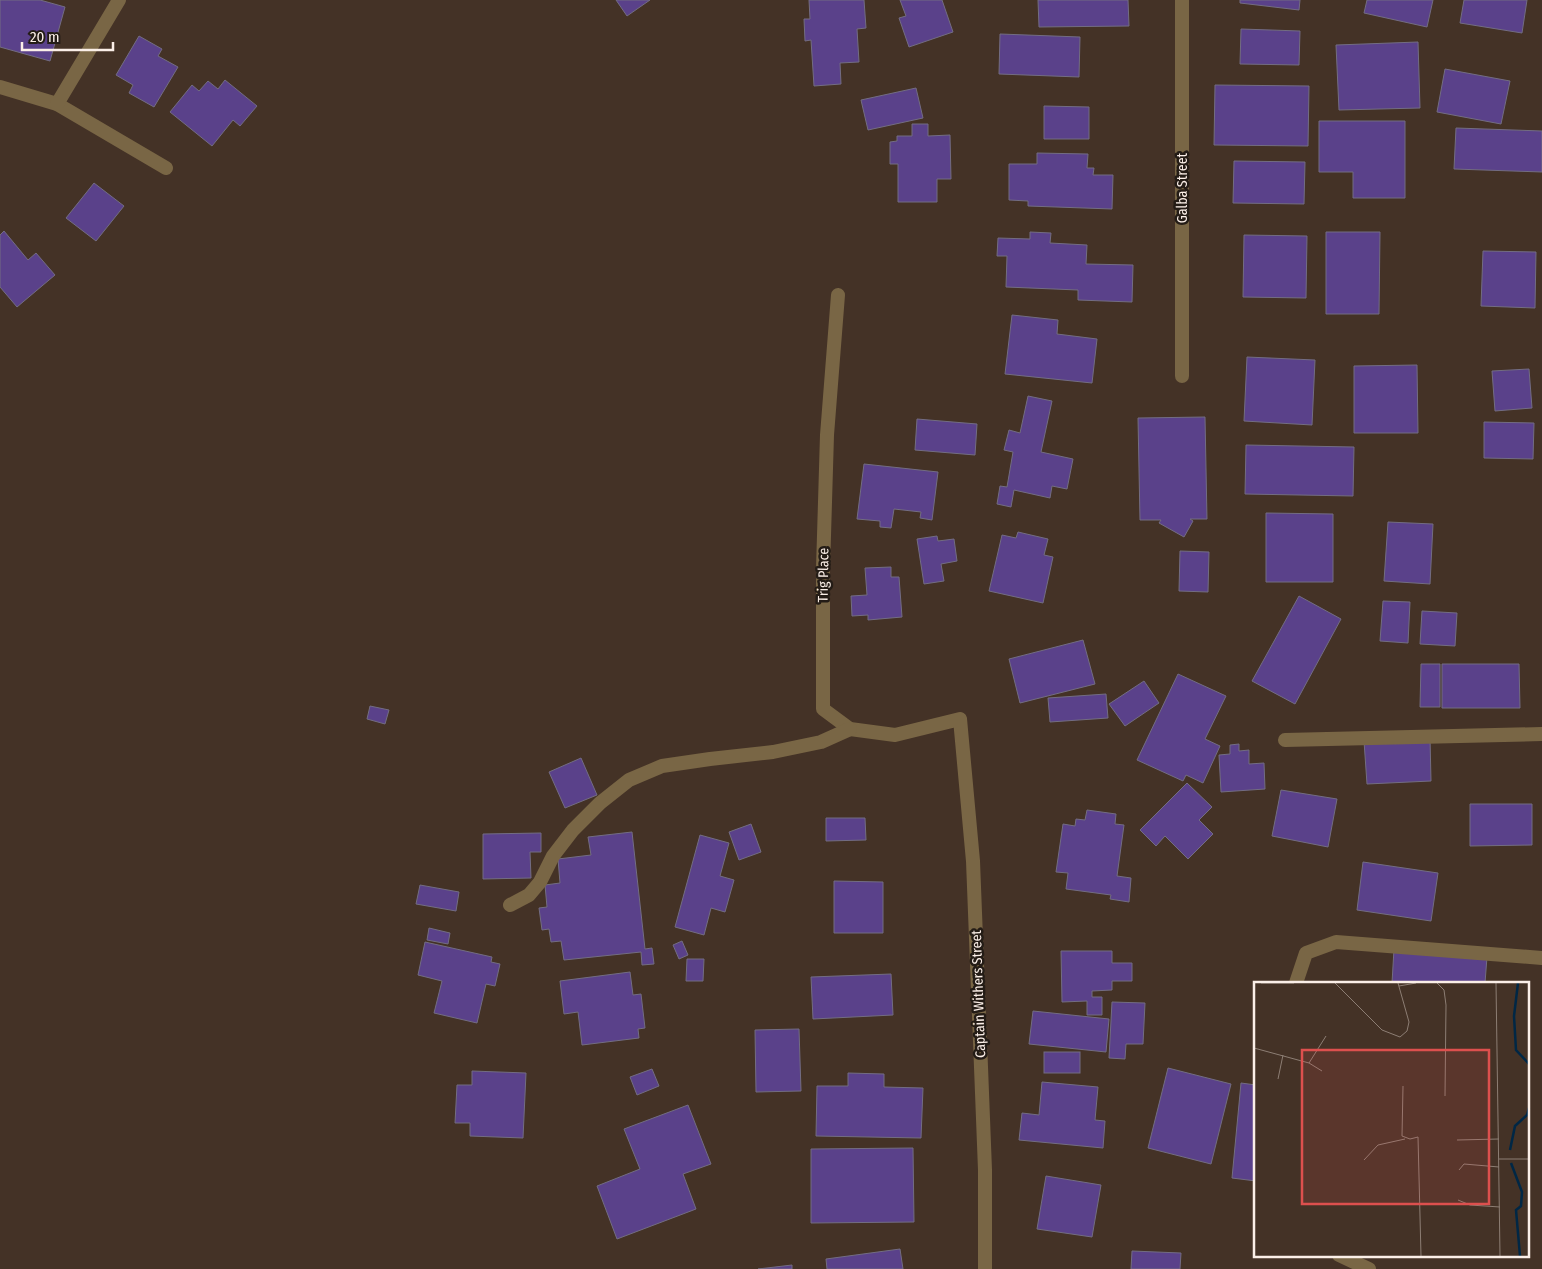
<svg xmlns="http://www.w3.org/2000/svg" width="1542" height="1269" viewBox="0 0 1542 1269" font-family="'Fira Sans Condensed',sans-serif">
	<style>
		.building { fill: #5a418a; stroke: #736d82 }
		.lines { fill: none; stroke-linecap: round; stroke-linejoin: round }
		.service { stroke: #796645; stroke-width: 14 }
		.minor { stroke: #796645; stroke-width: 14 }
		.labels { text-anchor: middle; stroke-width: 5; stroke-linejoin: round; paint-order: stroke }
		.street-label { font-size: 14px; fill: #fbefe8; stroke: #241c16 }
		.inset-river { fill: none; stroke: #002745; stroke-width: 2.5 }
		.inset-road { fill: none; stroke: #8d7e74; stroke-width: 1 }
		.view { fill: #dd504e; fill-opacity: 0.15; stroke: #dd504e; stroke-width: 2.5 }
		.inset-edge { fill: none; stroke: #fbefe8; stroke-width: 2.5 }
	</style>
	<rect width="100%" height="100%" fill="#443226"/>
	<g class="building">
		<polygon points="0,0 40,0 65,7 50,61 0,47"/>
		<polygon points="616,0 650,0 627,16"/>
		<polygon points="809,0 864,0 866,28 857,29 859,62 840,63 841,84 814,86 811,40 805,41 804,19 810,19"/>
		<polygon points="900,0 942,0 953,32 909,47 899,18 906,16"/>
		<polygon points="1038,0 1128,0 1129,26 1039,27"/>
		<polygon points="1240,0 1300,0 1299,10 1240,3"/>
		<polygon points="1367,0 1433,0 1427,27 1364,13"/>
		<polygon points="1464,0 1527,0 1522,33 1460,23"/>
		<polygon points="1241,29 1300,31 1299,65 1240,64"/>
		<polygon points="1000,34 1080,37 1079,77 999,74"/>
		<polygon points="139,36 162,49 158,56 178,67 154,107 129,93 133,85 116,75"/>
		<polygon points="1418,42 1420,108 1339,110 1336,45"/>
		<polygon points="1445,69 1510,81 1501,124 1437,112"/>
		<polygon points="225,80 257,106 240,126 233,120 212,146 170,112 192,85 199,91 208,81 218,89"/>
		<polygon points="1215,85 1309,86 1308,146 1214,145"/>
		<polygon points="916,88 923,118 868,130 861,100"/>
		<polygon points="1044,106 1089,107 1089,139 1044,139"/>
		<polygon points="1319,121 1405,121 1405,198 1353,198 1353,172 1319,172"/>
		<polygon points="912,124 928,124 928,136 950,135 951,179 937,179 937,202 898,202 898,164 890,164 890,142 897,141 897,136 912,136"/>
		<polygon points="1456,128 1542,131 1542,172 1454,169"/>
		<polygon points="1037,153 1088,154 1087,168 1094,168 1093,175 1113,175 1112,209 1028,206 1028,201 1009,200 1009,164 1037,164"/>
		<polygon points="1234,161 1305,162 1304,204 1233,203"/>
		<polygon points="94,183 124,206 96,241 66,218"/>
		<polygon points="4,231 28,260 36,253 55,275 17,307 0,287 0,235"/>
		<polygon points="1030,232 1051,233 1050,243 1087,245 1086,264 1133,265 1132,302 1078,300 1078,290 1006,287 1007,256 997,256 998,238 1030,239"/>
		<polygon points="1326,232 1380,232 1379,314 1326,314"/>
		<polygon points="1244,235 1307,236 1306,298 1243,297"/>
		<polygon points="1483,251 1536,252 1535,308 1481,306"/>
		<polygon points="1012,315 1058,320 1057,334 1097,339 1092,383 1005,374"/>
		<polygon points="1247,357 1315,360 1312,425 1244,421"/>
		<polygon points="1417,365 1418,433 1354,433 1354,366"/>
		<polygon points="1529,369 1532,408 1495,411 1492,371"/>
		<polygon points="1028,396 1052,401 1041,452 1073,459 1067,489 1052,486 1050,498 1014,490 1011,507 997,504 1000,486 1007,487 1013,452 1004,450 1009,430 1020,433"/>
		<polygon points="1205,417 1207,519 1190,519 1193,521 1184,537 1159,523 1161,520 1140,520 1138,418"/>
		<polygon points="917,419 977,424 975,455 915,450"/>
		<polygon points="1484,422 1534,423 1533,459 1484,458"/>
		<polygon points="1246,445 1354,447 1353,496 1245,494"/>
		<polygon points="864,464 938,472 932,520 920,518 921,512 894,509 891,528 880,527 880,521 857,519"/>
		<polygon points="1266,513 1333,514 1333,582 1266,582"/>
		<polygon points="1388,522 1433,524 1430,584 1384,581"/>
		<polygon points="1018,532 1048,539 1044,555 1053,557 1043,603 989,591 1002,535 1016,538"/>
		<polygon points="937,536 938,541 954,539 957,561 941,564 944,581 924,584 917,539"/>
		<polygon points="1180,551 1209,552 1208,592 1179,591"/>
		<polygon points="891,567 891,577 899,577 902,617 868,620 868,615 852,616 851,596 867,595 865,568"/>
		<polygon points="1299,596 1341,619 1295,704 1252,681"/>
		<polygon points="1383,601 1410,602 1408,643 1380,641"/>
		<polygon points="1422,611 1457,613 1455,646 1420,644"/>
		<polygon points="1083,640 1095,684 1020,703 1009,659"/>
		<polygon points="1421,664 1440,664 1440,707 1420,707"/>
		<polygon points="1442,664 1519,664 1520,708 1442,708"/>
		<polygon points="1178,674 1226,696 1205,739 1220,746 1203,783 1186,775 1183,781 1137,760"/>
		<polygon points="1144,681 1159,703 1125,726 1109,704"/>
		<polygon points="1106,694 1108,718 1050,722 1048,698"/>
		<polygon points="370,706 389,710 385,724 367,719"/>
		<polygon points="1430,738 1431,781 1367,784 1364,741"/>
		<polygon points="1239,744 1239,751 1249,750 1249,764 1264,763 1265,789 1221,792 1219,755 1230,754 1230,745"/>
		<polygon points="581,758 597,795 565,808 549,772"/>
		<polygon points="1187,783 1212,807 1199,820 1213,834 1188,859 1165,836 1156,846 1140,830"/>
		<polygon points="1281,790 1337,799 1328,847 1272,836"/>
		<polygon points="1470,804 1532,804 1532,845 1470,846"/>
		<polygon points="1087,810 1116,814 1115,824 1124,825 1117,876 1131,878 1129,902 1110,899 1111,895 1066,889 1068,873 1056,872 1063,824 1075,826 1076,819 1085,820"/>
		<polygon points="826,818 865,818 866,840 826,841"/>
		<polygon points="751,824 761,852 739,860 729,832"/>
		<polygon points="632,832 645,949 652,948 654,964 642,965 641,952 564,960 561,941 551,942 549,929 542,930 539,908 547,907 545,885 560,883 558,859 591,855 588,837"/>
		<polygon points="541,833 541,852 530,852 531,878 483,879 483,834"/>
		<polygon points="700,835 729,843 720,876 734,880 725,912 711,908 704,935 675,927"/>
		<polygon points="1363,862 1438,873 1431,921 1357,910"/>
		<polygon points="834,881 883,882 883,933 834,933"/>
		<polygon points="420,885 459,892 456,911 416,904"/>
		<polygon points="429,928 450,933 448,944 427,940"/>
		<polygon points="682,941 688,955 679,959 673,945"/>
		<polygon points="425,942 492,957 491,962 500,964 495,986 486,984 477,1023 434,1013 442,981 418,975"/>
		<polygon points="1394,949 1487,957 1485,983 1392,983"/>
		<polygon points="1061,951 1112,951 1112,963 1132,963 1132,981 1112,981 1112,990 1092,991 1092,997 1102,997 1102,1015 1087,1015 1087,1001 1062,1002"/>
		<polygon points="687,959 704,959 703,981 686,981"/>
		<polygon points="630,972 633,995 641,994 645,1028 638,1029 639,1038 582,1045 578,1012 564,1014 560,981"/>
		<polygon points="891,974 893,1015 813,1019 811,977"/>
		<polygon points="1112,1002 1145,1003 1143,1044 1126,1044 1125,1059 1109,1058"/>
		<polygon points="1033,1011 1109,1019 1106,1052 1029,1044"/>
		<polygon points="799,1029 801,1091 756,1092 755,1030"/>
		<rect x="1044" y="1052" width="36" height="21"/>
		<polygon points="1168,1068 1231,1084 1211,1164 1148,1148"/>
		<polygon points="652,1069 659,1086 637,1095 630,1077"/>
		<polygon points="472,1071 526,1073 523,1138 470,1136 470,1123 455,1123 457,1085 472,1085"/>
		<polygon points="848,1073 884,1074 884,1087 923,1088 921,1138 816,1136 817,1086 848,1086"/>
		<polygon points="1042,1082 1098,1087 1095,1120 1105,1121 1103,1148 1019,1140 1022,1113 1039,1115"/>
		<polygon points="1241,1083 1256,1085 1256,1181 1232,1178"/>
		<polygon points="688,1105 711,1164 683,1174 696,1209 617,1239 597,1186 640,1169 624,1129"/>
		<polygon points="913,1148 914,1222 811,1223 811,1149"/>
		<polygon points="1046,1176 1101,1185 1092,1237 1037,1229"/>
		<polygon points="900,1249 903,1269 827,1269 826,1259"/>
		<polygon points="1132,1251 1181,1253 1180,1269 1131,1269"/>
		<polygon points="792,1265 792,1269 758,1269"/>
	</g>
	<g class="lines">
		<g class="service">
			<polyline points="1285,740 1542,734"/>
			<polyline points="1296,983 1306,953 1336,942 1542,958"/>
			<polyline points="1339,1255 1369,1269"/>
		</g>
		<g class="minor">
			<polyline points="0,87 57,104 166,168"/>
			<polyline points="57,104 119,0"/>
			<polyline points="838,295 827,435 823,569 823,709 850,729 895,735 960,719 973,861 985,1170 985,1269"/>
			<polyline points="1182,376 1182,0"/>
			<polyline points="510,905 529,895 540,882 553,856 573,830 600,803 629,780 662,766 710,759 773,752 821,742 850,729"/>
		</g>
	</g>
	<g class="labels">
		<g class="street-label">
			<text transform="translate(1182 188) rotate(-90)" y="5">Galba Street</text>
			<text transform="translate(823 575) rotate(-89)" y="5">Trig Place</text>
			<text transform="translate(978 994) rotate(-92)" y="5">Captain Withers Street</text>
		</g>
	</g>
	<g transform="translate(1254 982)">
		<rect width="275" height="275" fill="#443226"/>
		<path class="inset-river" d="M264,1L260,34L262,68L275,82M256,168L261,144L273,133L275,126M257,181L268,210L267,224L262,228L266,274"/>
		<path class="inset-road" d="M7,1H40M81,1L128,48L146,55L153,49L155,40L144,1M183,1L190,8L192,23L191,114M242,1L246,274M145,4L162,1M0,66L55,81L68,89M55,81L72,54M24,97L29,73M149,104L148,154L156,157L164,155L167,274M203,158L245,157M245,177H275M110,178L124,163L151,157M205,188L210,182L245,185M204,218L216,223L246,225"/>
		<path class="view" d="M48,68H235V222H48Z"/>
		<rect width="275" height="275" class="inset-edge"/>
	</g>
	<path d="M22 42v8h91v-8" fill="none" stroke="#fbefe8" stroke-width="2.5"/>
	<text x="30" y="42" font-size="15" fill="#fbefe8" stroke="#241c16" stroke-width="4" paint-order="stroke">20 m</text>
</svg>
